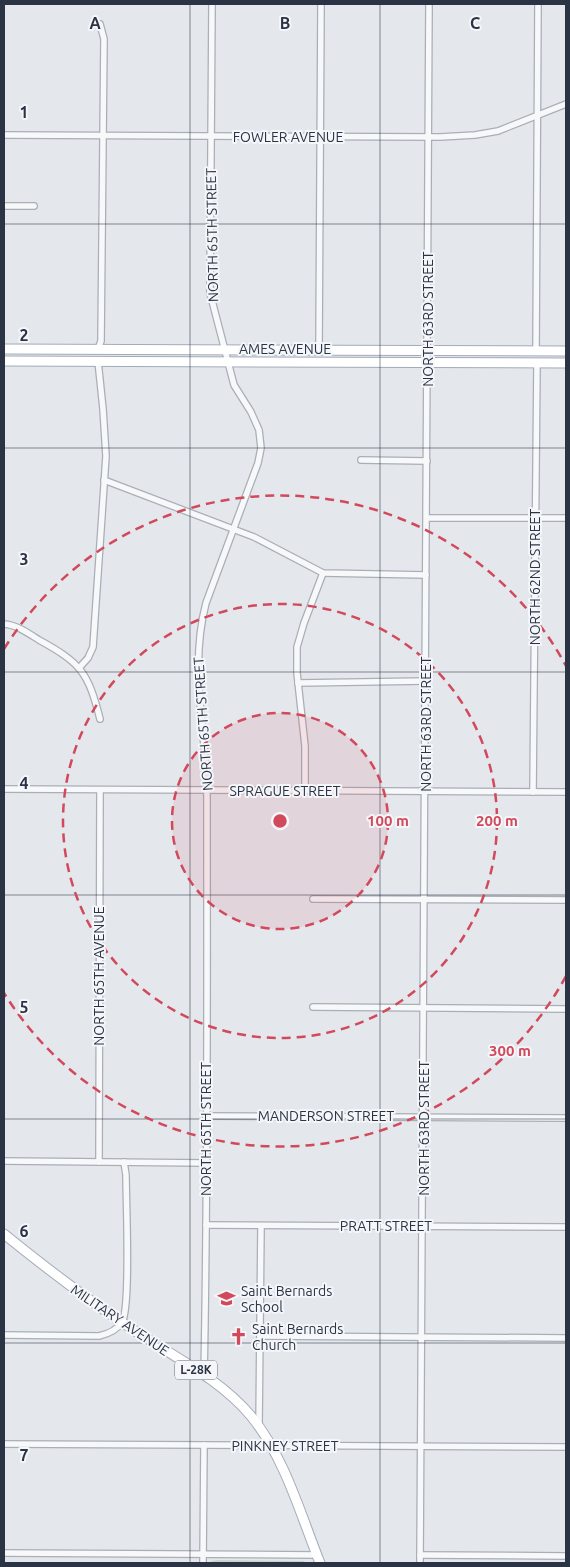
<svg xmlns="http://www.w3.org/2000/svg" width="570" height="1567" viewBox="0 0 570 1567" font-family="Ubuntu,sans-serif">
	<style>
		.park { fill: url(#park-crowns) }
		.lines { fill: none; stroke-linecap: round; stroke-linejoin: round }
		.minor-casing { stroke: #a9aeb7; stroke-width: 8 }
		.primary-casing { stroke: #a3abb8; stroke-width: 11 }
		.minor { stroke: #f7f8fa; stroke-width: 5.5 }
		.primary { stroke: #fff; stroke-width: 9 }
		.grid { fill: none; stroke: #2b3445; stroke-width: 1; stroke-opacity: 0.55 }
		.ring { fill: none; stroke: #d1495b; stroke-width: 2.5; stroke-dasharray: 9 6 }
		.labels { text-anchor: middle; stroke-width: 4; stroke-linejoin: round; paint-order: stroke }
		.shield { fill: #f4f6f9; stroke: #676e7b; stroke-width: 1 }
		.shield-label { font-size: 12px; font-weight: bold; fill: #2b3445 }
		.street-label { font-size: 14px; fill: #2b3445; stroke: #f4f6f9 }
		.poi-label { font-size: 14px; fill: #2b3445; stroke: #f4f6f9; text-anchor: start }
		.grid-label { font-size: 16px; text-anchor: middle; font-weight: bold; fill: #2b3445; stroke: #f4f6f9; stroke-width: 4; stroke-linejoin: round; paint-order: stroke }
		.centre { fill: #d1495b; stroke: #f4f6f9; stroke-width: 2.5 }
		.ring-label { font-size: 15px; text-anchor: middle; font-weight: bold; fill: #d1495b; stroke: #f4f6f9; stroke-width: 4; stroke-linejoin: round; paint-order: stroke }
	</style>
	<defs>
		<pattern id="park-crowns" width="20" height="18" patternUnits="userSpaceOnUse" patternTransform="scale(1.25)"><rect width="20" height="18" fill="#c9d6c5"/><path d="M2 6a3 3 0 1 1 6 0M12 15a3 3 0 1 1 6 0" fill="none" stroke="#adb8ab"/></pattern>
	</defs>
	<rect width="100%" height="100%" fill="#e4e7ec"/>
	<polygon class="park" points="217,1560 303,1561 308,1563 211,1563 211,1561"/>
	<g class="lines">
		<defs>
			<g id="minor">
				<polyline points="4,135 440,137 475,135 498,131 566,104"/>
				<polyline points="4,206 34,206"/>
				<polyline points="98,349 101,341 104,39 100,24"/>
				<polyline points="319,349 321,4"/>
				<polyline points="536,351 538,4"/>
				<polyline points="361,460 427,461"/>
				<polyline points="104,480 254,537 323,573 426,575"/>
				<polyline points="427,518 566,518"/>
				<path d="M4,624C17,625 28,633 39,640C81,663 88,672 100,719"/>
				<polyline points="79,668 88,658 93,647 106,456 103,409 98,361"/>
				<polyline points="298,683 426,681"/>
				<polyline points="4,789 566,792"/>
				<polyline points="305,791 305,746 297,673 297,647 304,623 323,573"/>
				<polyline points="533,792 537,363"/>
				<polyline points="313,899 566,900"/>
				<polyline points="313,1007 566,1009"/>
				<polyline points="206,1116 566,1118"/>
				<polyline points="4,1161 206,1163"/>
				<polyline points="99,1162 100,790"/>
				<polyline points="206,1225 566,1227"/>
				<path d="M4,1335L99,1336C108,1334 117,1330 122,1322C131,1308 126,1199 126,1175L124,1162"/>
				<polyline points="260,1336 566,1338"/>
				<path d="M204,1375C208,1184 207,994 207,804C208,735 188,671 206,603L258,463L261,448L259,430L251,412L234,385L210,293L212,4"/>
				<polyline points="259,1426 261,1226"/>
				<polyline points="4,1444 566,1447"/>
				<polyline points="4,1553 317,1555"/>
				<polyline points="420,1555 566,1556"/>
				<polyline points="203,1563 204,1445"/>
				<polyline points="420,1563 429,4"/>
			</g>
			<g id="primary">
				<polyline points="4,349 566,351"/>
				<polyline points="4,361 566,363"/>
				<path d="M4,1234C46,1268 89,1301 135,1331C174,1357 220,1379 251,1416C285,1458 300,1513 320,1563"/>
			</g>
		</defs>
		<use href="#minor" class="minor-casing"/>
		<use href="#primary" class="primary-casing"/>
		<use href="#minor" class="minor"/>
		<use href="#primary" class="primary"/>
	</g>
	<path class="grid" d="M190,4V1563M380,4V1563M4,224H566M4,448H566M4,672H566M4,895H566M4,1119H566M4,1343H566"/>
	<circle cx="280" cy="821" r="108" fill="#d1495b" fill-opacity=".12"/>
	<g class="ring">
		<circle cx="280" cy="821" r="108"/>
		<circle cx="280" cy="821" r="217"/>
		<path d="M566 976A325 325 0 0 1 4 993M4 649A325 325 0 0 1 566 666"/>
	</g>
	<defs>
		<symbol id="school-bare" viewBox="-9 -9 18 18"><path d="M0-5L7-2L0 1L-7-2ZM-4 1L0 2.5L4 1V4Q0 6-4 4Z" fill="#d1495b" stroke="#f4f6f9" stroke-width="2.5" paint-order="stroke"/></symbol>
		<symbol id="church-bare" viewBox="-9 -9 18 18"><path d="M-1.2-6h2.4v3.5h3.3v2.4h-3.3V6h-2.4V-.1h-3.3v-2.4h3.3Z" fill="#d1495b" stroke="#f4f6f9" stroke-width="2.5" paint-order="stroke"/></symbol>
	</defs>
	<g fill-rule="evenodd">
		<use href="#school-bare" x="214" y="1286" width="25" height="25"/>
		<use href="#church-bare" x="226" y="1324" width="25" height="25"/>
	</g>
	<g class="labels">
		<rect class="shield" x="175" y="1360.5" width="42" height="19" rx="4"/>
		<g class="shield-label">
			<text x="196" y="1374">L-28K</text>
		</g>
		<g class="street-label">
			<text x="288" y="142">FOWLER AVENUE</text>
			<text transform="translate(212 235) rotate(-91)" y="5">NORTH 65TH STREET</text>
			<text transform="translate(428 319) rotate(-90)" y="5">NORTH 63RD STREET</text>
			<text x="285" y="354">AMES AVENUE</text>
			<text transform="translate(535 577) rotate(-90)" y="5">NORTH 62ND STREET</text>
			<text transform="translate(203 724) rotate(-94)" y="5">NORTH 65TH STREET</text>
			<text transform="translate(426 724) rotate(-90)" y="5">NORTH 63RD STREET</text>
			<text x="285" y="796">SPRAGUE STREET</text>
			<text transform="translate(99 976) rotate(-90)" y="5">NORTH 65TH AVENUE</text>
			<text x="326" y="1121">MANDERSON STREET</text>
			<text transform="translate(424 1128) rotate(-90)" y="5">NORTH 63RD STREET</text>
			<text transform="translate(206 1129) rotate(-90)" y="5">NORTH 65TH STREET</text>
			<text x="386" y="1231">PRATT STREET</text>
			<text transform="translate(120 1320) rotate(34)" y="5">MILITARY AVENUE</text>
			<text x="285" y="1451">PINKNEY STREET</text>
		</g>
		<g class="poi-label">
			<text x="241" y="1296">Saint Bernards<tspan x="241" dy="16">School</tspan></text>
			<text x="252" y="1334">Saint Bernards<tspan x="252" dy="16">Church</tspan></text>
		</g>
	</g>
	<g class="grid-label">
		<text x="95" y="29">A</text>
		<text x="285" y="29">B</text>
		<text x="475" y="29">C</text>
		<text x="24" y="118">1</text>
		<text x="24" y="341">2</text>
		<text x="24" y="565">3</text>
		<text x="24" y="789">4</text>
		<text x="24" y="1013">5</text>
		<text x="24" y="1237">6</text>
		<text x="24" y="1461">7</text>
	</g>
	<circle cx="280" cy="821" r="8" class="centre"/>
	<g class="ring-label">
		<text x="388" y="826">100 m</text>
		<text x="497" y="826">200 m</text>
		<text x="510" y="1056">300 m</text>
	</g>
	<rect width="570" height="1567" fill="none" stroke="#2b3445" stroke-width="10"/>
</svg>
